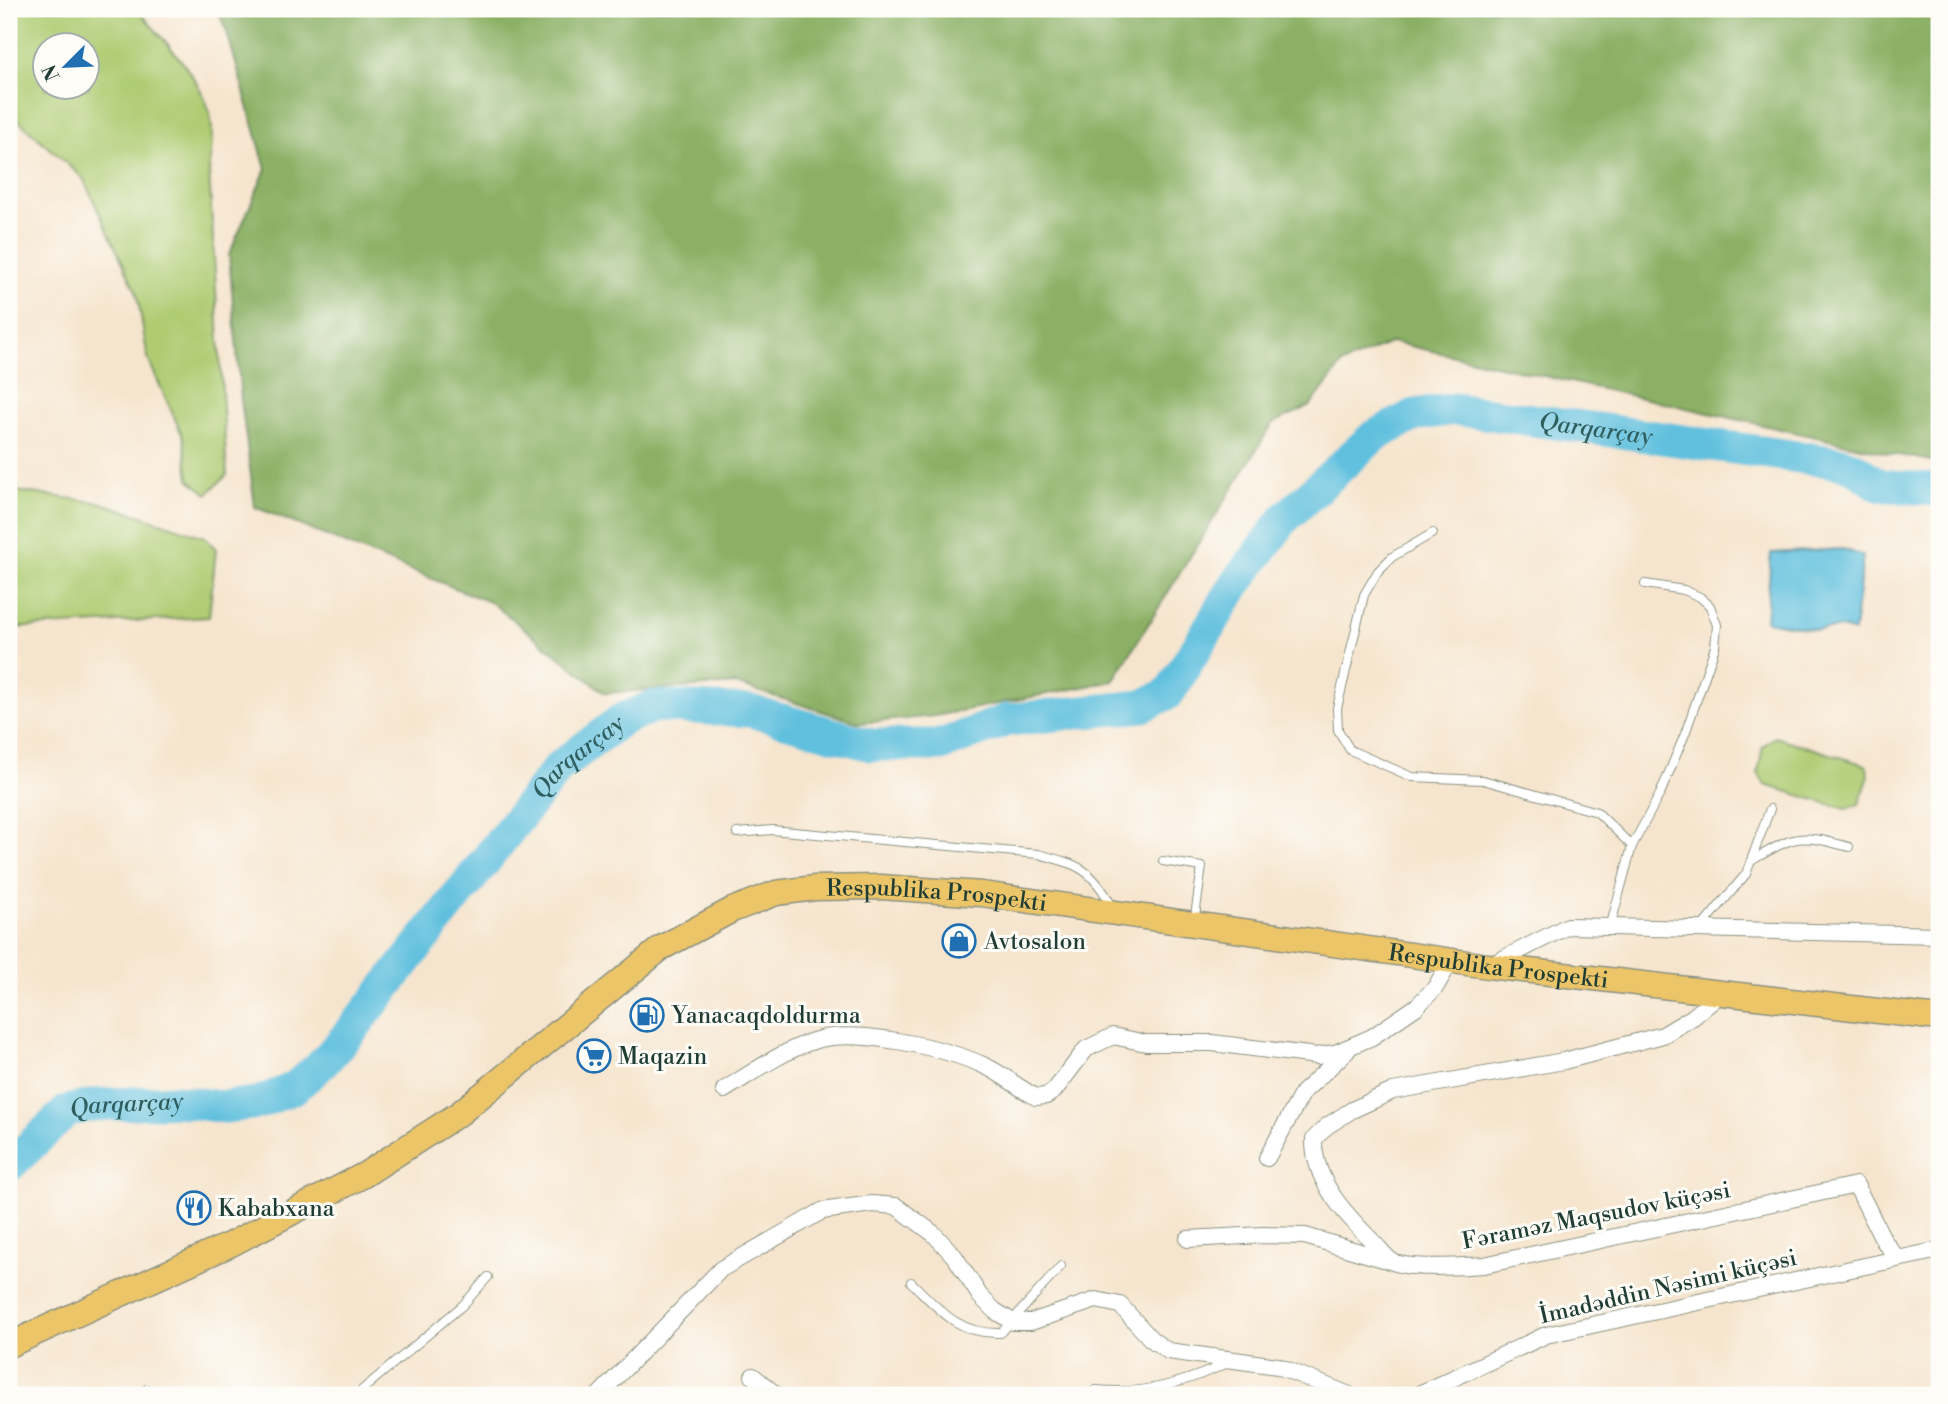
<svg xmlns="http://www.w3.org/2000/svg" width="1948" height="1404" viewBox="0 0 1948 1404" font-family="'Libre Bodoni',serif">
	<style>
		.green { fill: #afcc73; stroke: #678454; stroke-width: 2; fill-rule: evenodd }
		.forest { fill: #8bb065; stroke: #55764c; stroke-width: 2 }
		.water { fill: #60c0de; stroke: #407e89; stroke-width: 2 }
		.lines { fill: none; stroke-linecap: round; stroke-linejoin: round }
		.river { stroke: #60c0de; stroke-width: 33 }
		.service-casing { stroke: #8a9181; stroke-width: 10 }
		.minor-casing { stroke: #8a9181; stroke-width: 18 }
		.primary-casing { stroke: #8a9181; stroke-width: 27 }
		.service { stroke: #fff; stroke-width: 8 }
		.minor { stroke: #fff; stroke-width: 16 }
		.primary { stroke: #edc569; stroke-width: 24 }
		.labels { text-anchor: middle; stroke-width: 6; stroke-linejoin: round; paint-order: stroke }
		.street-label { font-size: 23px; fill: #1f3d34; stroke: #fdfcf7 }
		.poi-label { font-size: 23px; fill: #1f3d34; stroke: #fdfcf7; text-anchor: start }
		.water-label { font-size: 24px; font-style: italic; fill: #2f5e5e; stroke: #fdfcf7 }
	</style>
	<rect width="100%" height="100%" fill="#fdfcf7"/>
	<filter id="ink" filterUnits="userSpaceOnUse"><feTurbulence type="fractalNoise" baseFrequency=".0143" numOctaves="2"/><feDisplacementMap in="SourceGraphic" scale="14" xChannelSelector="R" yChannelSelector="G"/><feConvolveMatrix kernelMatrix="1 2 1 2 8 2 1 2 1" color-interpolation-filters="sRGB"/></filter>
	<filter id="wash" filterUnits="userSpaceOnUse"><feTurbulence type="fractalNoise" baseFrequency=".00686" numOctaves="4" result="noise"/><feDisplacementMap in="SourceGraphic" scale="28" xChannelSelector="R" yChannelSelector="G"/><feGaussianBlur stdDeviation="1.57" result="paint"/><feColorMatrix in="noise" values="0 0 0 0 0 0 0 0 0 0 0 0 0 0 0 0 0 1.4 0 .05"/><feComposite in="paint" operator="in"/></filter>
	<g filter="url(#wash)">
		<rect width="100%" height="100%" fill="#f6e5ce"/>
		<g class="green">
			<path d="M9,9H137C160,36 197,73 208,107C215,128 211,151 209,172L227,475L207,494L189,479L184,439L148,359L137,293L83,178L9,112ZM46,46H88V88H46Z"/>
			<polygon points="9,490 102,503 205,537 216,549 209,617 9,628"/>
			<polygon points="1775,737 1866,765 1869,776 1859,804 1846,809 1765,785 1758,773 1763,746"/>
		</g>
		<polygon class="forest" points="217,9 1939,9 1939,462 1887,453 1392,342 1342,364 1310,406 1273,423 1113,681 935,716 860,723 735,684 605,693 492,603 255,507 241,400 229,255 266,169 227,32"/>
		<polygon class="water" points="1843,549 1863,556 1854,632 1842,628 1816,630 1766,621 1771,553"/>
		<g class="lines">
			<path class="river" id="s1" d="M9,1166L67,1111L93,1105L177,1101L224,1107L258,1103L294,1088L322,1064L352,1030L559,767L621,720L654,706L750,711L871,745H941L1007,720L1143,706L1169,693L1235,585L1285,518L1374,436L1415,415L1454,409L1841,463L1855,468L1879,485L1939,490"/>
		</g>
	</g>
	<g filter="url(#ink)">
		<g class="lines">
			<defs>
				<g id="service">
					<polyline points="1433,533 1392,557 1378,571 1364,595 1337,708 1338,730 1350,750 1412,777 1483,780 1597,812 1632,846"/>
					<path d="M737,833L772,830L1038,854C1079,865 1091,868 1112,906"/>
					<polyline points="1163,861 1202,867 1194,923"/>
					<path d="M1751,861C1796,835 1798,833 1849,847"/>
					<polyline points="1610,928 1632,846 1660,794 1685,734 1715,647 1717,625 1710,606 1700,597 1684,590 1645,584"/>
					<polyline points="1700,929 1746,874 1770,809"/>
					<path d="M911,1282C939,1309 958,1335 1001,1333L1061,1266"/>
					<polyline points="147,1389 151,1395"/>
					<path d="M1096,1390C1146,1395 1184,1383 1230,1362"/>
					<polyline points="356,1395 463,1305 488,1277"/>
				</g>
				<g id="minor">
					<polyline points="1491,965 1568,926 1939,935"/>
					<path d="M1724,991L1693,1017L1663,1035L1564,1061L1393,1091L1352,1110L1327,1126L1314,1139C1313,1181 1346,1215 1374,1243C1379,1248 1386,1258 1393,1262C1411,1270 1463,1266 1484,1265L1856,1185L1884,1241L1897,1258"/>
					<path d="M724,1090C753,1072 781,1052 813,1041C854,1027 946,1048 985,1066C1003,1074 1018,1088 1036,1097L1046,1096L1054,1091L1086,1049L1113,1036L1146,1043H1212L1317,1056L1335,1053L1372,1037L1416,1007L1435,988L1451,961"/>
					<polyline points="1267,1158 1303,1092 1347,1051"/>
					<polyline points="1188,1239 1263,1235 1305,1236 1390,1261"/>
					<polyline points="753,1376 776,1395"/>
					<polyline points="599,1395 721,1269 822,1211 872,1204 896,1206 934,1234 955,1257 980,1296 995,1311 1013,1322 1031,1322 1096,1300 1120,1305 1151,1339 1168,1351 1278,1366 1349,1395"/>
					<polyline points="1417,1395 1546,1335 1939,1250"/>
				</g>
				<g id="primary">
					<path id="s2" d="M9,1345L231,1244L364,1175L460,1113L661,948L732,910L776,893L815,888L881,887L982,894L1488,966L1939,1018"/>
				</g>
			</defs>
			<use href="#service" class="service-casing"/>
			<use href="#minor" class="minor-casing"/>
			<use href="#primary" class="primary-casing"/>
			<use href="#service" class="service"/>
			<use href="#minor" class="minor"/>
			<use href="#primary" class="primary"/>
		</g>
	</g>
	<defs>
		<symbol id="shop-ring" viewBox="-11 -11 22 22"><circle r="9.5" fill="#fdfcf7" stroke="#1f6fb2" stroke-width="1.5"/><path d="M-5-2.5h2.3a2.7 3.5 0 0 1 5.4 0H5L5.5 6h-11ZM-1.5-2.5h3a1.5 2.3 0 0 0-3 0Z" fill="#1f6fb2"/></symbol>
		<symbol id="fuel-ring" viewBox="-11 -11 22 22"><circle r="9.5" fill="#fdfcf7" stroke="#1f6fb2" stroke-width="1.5"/><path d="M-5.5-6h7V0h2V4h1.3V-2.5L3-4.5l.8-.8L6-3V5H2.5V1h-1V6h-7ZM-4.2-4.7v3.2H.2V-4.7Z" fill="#1f6fb2"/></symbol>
		<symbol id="supermarket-ring" viewBox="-11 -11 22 22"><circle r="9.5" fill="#fdfcf7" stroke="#1f6fb2" stroke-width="1.5"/><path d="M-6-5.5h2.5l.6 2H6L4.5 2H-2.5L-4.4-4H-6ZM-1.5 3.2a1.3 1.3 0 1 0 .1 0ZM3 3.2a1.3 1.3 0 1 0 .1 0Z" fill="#1f6fb2"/></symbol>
		<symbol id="restaurant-ring" viewBox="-11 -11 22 22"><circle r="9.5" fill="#fdfcf7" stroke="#1f6fb2" stroke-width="1.5"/><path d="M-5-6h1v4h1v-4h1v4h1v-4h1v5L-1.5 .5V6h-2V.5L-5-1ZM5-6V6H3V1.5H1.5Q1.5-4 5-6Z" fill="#1f6fb2"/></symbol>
	</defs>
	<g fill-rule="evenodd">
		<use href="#shop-ring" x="940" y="922" width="38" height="38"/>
		<use href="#fuel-ring" x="628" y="996" width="38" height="38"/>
		<use href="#supermarket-ring" x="575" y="1037" width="38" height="38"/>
		<use href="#restaurant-ring" x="175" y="1189" width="38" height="38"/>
	</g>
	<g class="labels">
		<g class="street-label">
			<text dy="8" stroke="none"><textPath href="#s2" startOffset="1057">Respublika Prospekti</textPath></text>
			<text dy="8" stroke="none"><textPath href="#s2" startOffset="1624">Respublika Prospekti</textPath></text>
			<text transform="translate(1596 1215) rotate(-11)" y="8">Fəraməz Maqsudov küçəsi</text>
			<text transform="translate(1668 1286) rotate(-13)" y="8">İmadəddin Nəsimi küçəsi</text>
		</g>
		<g class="poi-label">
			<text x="984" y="949">Avtosalon</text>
			<text x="672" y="1023">Yanacaqdoldurma</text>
			<text x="618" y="1064">Maqazin</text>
			<text x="218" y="1216">Kababxana</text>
		</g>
		<g class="water-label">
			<text dy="8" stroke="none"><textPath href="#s1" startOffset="1930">Qarqarçay</textPath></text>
			<text dy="8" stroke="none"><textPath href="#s1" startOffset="749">Qarqarçay</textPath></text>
			<text dy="8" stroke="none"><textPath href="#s1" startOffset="140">Qarqarçay</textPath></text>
		</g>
	</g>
	<rect width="1948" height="1404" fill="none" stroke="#fdfcf7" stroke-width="35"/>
	<g transform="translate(66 66) rotate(246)"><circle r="33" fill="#fdfcf7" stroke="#a4b0a9" stroke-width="2"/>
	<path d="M0-5L12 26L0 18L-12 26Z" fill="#1f6fb2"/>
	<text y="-10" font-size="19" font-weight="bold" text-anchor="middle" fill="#1f3d34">N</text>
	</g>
</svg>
